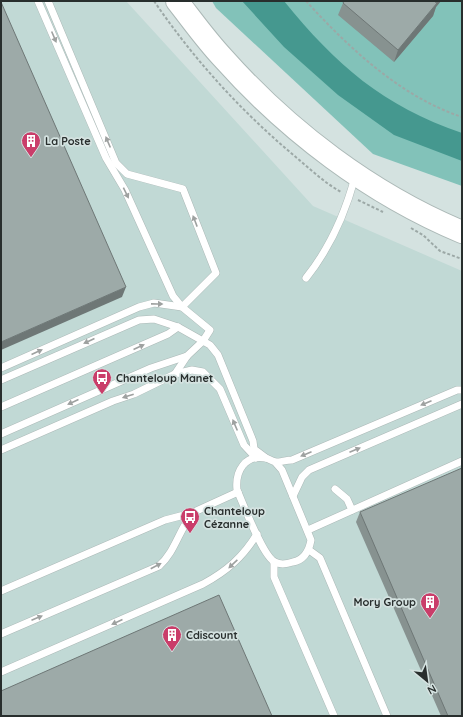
<svg xmlns="http://www.w3.org/2000/svg" width="463" height="717" viewBox="0 0 463 717" font-family="Quicksand,sans-serif">
	<style>
		.built { fill: #c1d9d5 }
		.green { fill: #82c2b9 }
		.water { fill: #45988f }
		.lines { fill: none; stroke-linecap: round; stroke-linejoin: round }
		.lane-casing { stroke: #acb9b7; stroke-width: 8 }
		.primary-casing { stroke: #acb9b7; stroke-width: 24 }
		.path { stroke: #9ca8a6; stroke-width: 2; stroke-dasharray: 3 2; stroke-linecap: butt }
		.lane { stroke: #fff; stroke-width: 7 }
		.primary { stroke: #fff; stroke-width: 22 }
		.wall { fill: #879290 }
		.shaded-wall { fill: #6e7776 }
		.building { fill: #9daaa8; stroke: #6e7776 }
		.oneway { fill: #9ea1a0 }
		.labels { text-anchor: middle; stroke-width: 3.5; stroke-linejoin: round; paint-order: stroke }
		.poi-label { font-size: 11px; font-weight: bold; fill: #282e2d; stroke: #d4e2e0; text-anchor: start }
	</style>
	<rect width="100%" height="100%" fill="#d4e2e0"/>
	<polygon class="built" points="1,1 126,1 313,206 462,271 462,716 1,716"/>
	<polygon class="green" points="212,1 462,1 462,186 373,154 216,8"/>
	<path class="water" d="M242,1H284C336,65 383,106 462,133V161L394,135L338,95L284,47Z"/>
	<g class="lines">
		<defs>
			<g id="lane">
				<polyline points="38,1 106,158 125,190 173,296 182,307 210,330 203,341 187,356 175,374"/>
				<path d="M306,278C330,248 345,214 355,177"/>
				<polyline points="1,368 139,307 154,303 182,307 216,273 183,189 127,174 116,163 48,1"/>
				<polyline points="1,380 139,320 154,319 178,327 210,345 218,355 253,441 254,449 266,458"/>
				<polyline points="1,407 168,334 178,327"/>
				<polyline points="1,434 151,368 187,356"/>
				<polyline points="1,450 113,401 134,394 175,374 192,370 203,372 220,389 244,445 256,458"/>
				<path d="M275,462L282,470L311,540C309,551 304,560 293,562C287,564 280,565 275,562C263,557 243,503 237,490C235,471 245,454 266,458C269,459 272,461 276,462C280,462 287,460 292,460L457,390H462"/>
				<polyline points="335,489 347,499 352,510"/>
				<polyline points="293,496 302,477 309,470 462,404"/>
				<polyline points="308,530 462,461"/>
				<polyline points="309,550 320,558 387,716"/>
				<polyline points="274,562 274,577 334,716"/>
				<polyline points="1,591 165,520 192,513 238,492"/>
				<path d="M1,634L159,566C175,552 179,530 192,514"/>
				<path d="M1,672L203,584C227,571 243,557 257,534"/>
			</g>
			<path id="primary" d="M177,1C192,20 206,40 223,58C288,131 371,194 462,232"/>
		</defs>
		<use href="#lane" class="lane-casing"/>
		<use href="#primary" class="primary-casing"/>
		<g class="path">
			<path d="M154,1C193,58 238,108 291,153C307,166 323,182 341,192"/>
			<path d="M306,1C349,48 401,97 462,117"/>
			<polyline points="358,200 383,212"/>
			<polyline points="411,228 423,235 440,251 462,259"/>
		</g>
		<use href="#lane" class="lane"/>
		<use href="#primary" class="primary"/>
	</g>
	<g class="wall">
		<polygon points="344,1 441,1 436,7 433,16 394,62 338,15 343,3"/>
		<polygon points="360,512 462,716 441,716 356,522"/>
	</g>
	<g class="shaded-wall">
		<polygon points="439,1 441,1 436,7 433,16 394,62 398,50"/>
		<polygon points="126,287 122,297 1,350 1,342"/>
	</g>
	<g class="building">
		<polygon points="344,1 434,1 437,3 398,50 343,3"/>
		<polygon points="434,1 439,1 437,3"/>
		<polygon points="1,2 126,287 1,342"/>
		<polygon points="462,468 462,716 448,716 360,512"/>
		<polygon points="219,595 272,716 1,716 1,691"/>
	</g>
	<defs><path id="oneway-solid" d="M-6-.8H1V-3.2L6.5 0L1 3.2V.8H-6Z"/></defs>
	<g class="oneway">
		<use href="#oneway-solid" transform="translate(54 37) rotate(67)"/>
		<use href="#oneway-solid" transform="translate(108 142) rotate(-113)"/>
		<use href="#oneway-solid" transform="translate(126 193) rotate(64)"/>
		<use href="#oneway-solid" transform="translate(195 221) rotate(-111)"/>
		<use href="#oneway-solid" transform="translate(157 304) rotate(1)"/>
		<use href="#oneway-solid" transform="translate(89 341) rotate(156)"/>
		<use href="#oneway-solid" transform="translate(139 347) rotate(-24)"/>
		<use href="#oneway-solid" transform="translate(37 352) rotate(-24)"/>
		<use href="#oneway-solid" transform="translate(128 396) rotate(162)"/>
		<use href="#oneway-solid" transform="translate(73 402) rotate(156)"/>
		<use href="#oneway-solid" transform="translate(426 403) rotate(157)"/>
		<use href="#oneway-solid" transform="translate(235 425) rotate(-113)"/>
		<use href="#oneway-solid" transform="translate(355 450) rotate(-23)"/>
		<use href="#oneway-solid" transform="translate(306 454) rotate(157)"/>
		<use href="#oneway-solid" transform="translate(233 564) rotate(137)"/>
		<use href="#oneway-solid" transform="translate(156 566) rotate(-28)"/>
		<use href="#oneway-solid" transform="translate(37 618) rotate(-23)"/>
		<use href="#oneway-solid" transform="translate(117 622) rotate(156)"/>
	</g>
	<defs>
		<symbol id="building-pin" viewBox="-11 -11 22 30"><path d="M0 17L-7.5 6A9.5 9.5 0 1 1 7.5 6Z" fill="#ca3d6a" stroke="#d4e2e0"/><path d="M-4-6H4V6H1V3H-1V6H-4ZM-2.5-4.3h1.7v1.8h-1.7ZM.8-4.3h1.7v1.8H.8ZM-2.5-1h1.7V.8h-1.7ZM.8-1h1.7V.8H.8Z" fill="#fff"/></symbol>
		<symbol id="bus-pin" viewBox="-11 -11 22 30"><path d="M0 17L-7.5 6A9.5 9.5 0 1 1 7.5 6Z" fill="#ca3d6a" stroke="#d4e2e0"/><path d="M-5-6H5V4H4V6H2V4H-2V6H-4V4H-5ZM-3.5-4V0h7V-4ZM-3.5 1.2v1.5H-2V1.2ZM2 1.2v1.5H3.5V1.2Z" fill="#fff"/></symbol>
	</defs>
	<g fill-rule="evenodd">
		<use href="#building-pin" x="20" y="130" width="22" height="30"/>
		<use href="#bus-pin" x="91" y="367" width="22" height="30"/>
		<use href="#bus-pin" x="179" y="506" width="22" height="30"/>
		<use href="#building-pin" x="419" y="591" width="22" height="30"/>
		<use href="#building-pin" x="161" y="624" width="22" height="30"/>
	</g>
	<g class="labels">
		<g class="poi-label">
			<text x="45" y="145">La Poste</text>
			<text x="116" y="382">Chanteloup Manet</text>
			<text x="204" y="515">Chanteloup<tspan x="204" dy="13">Cézanne</tspan></text>
			<text x="416" y="606" text-anchor="end">Mory Group</text>
			<text x="186" y="639">Cdiscount</text>
		</g>
	</g>
	<rect width="463" height="717" fill="none" stroke="#282e2d" stroke-width="4"/>
	<g transform="translate(427 681) rotate(151)" stroke="#d4e2e0" stroke-width="3" paint-order="stroke">
	<path d="M0-3L7 15L0 10L-7 15Z" fill="#282e2d"/>
	<text y="-6" font-size="11" font-weight="bold" text-anchor="middle" fill="#282e2d">N</text>
	</g>
</svg>
